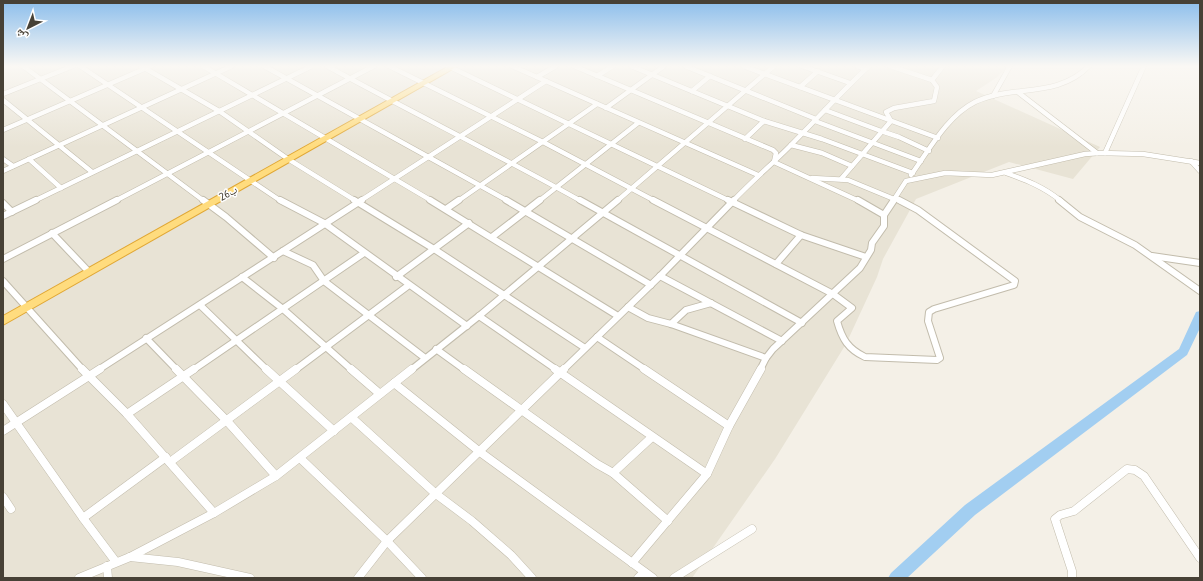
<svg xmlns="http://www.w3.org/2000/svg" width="1203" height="581" viewBox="0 0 1203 581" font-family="'Asap Condensed','Noto Naskh Arabic',sans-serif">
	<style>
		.residential { fill: #e8e3d5 }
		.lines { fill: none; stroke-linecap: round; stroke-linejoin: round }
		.river { fill: #a2cef1; fill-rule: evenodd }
		.minor-far2-casing { stroke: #c2bcac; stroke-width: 5.5 }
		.minor-far1-casing { stroke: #c2bcac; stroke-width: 8 }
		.minor-casing { stroke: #c2bcac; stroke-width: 9 }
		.trunk-casing { stroke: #e0a735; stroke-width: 2 }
		.minor-far2 { stroke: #fff; stroke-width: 4.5 }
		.minor-far1 { stroke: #fff; stroke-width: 6 }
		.minor { stroke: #fff; stroke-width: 8 }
		.trunk { fill: #ffdc7e; fill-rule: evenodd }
		.labels { text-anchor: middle; stroke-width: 3; stroke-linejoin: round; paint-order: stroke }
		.street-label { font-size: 11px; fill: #474136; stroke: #fff }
	</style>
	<rect width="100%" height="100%" fill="#f4f0e7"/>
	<polygon class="residential" points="3,66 1009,66 996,78 976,91 1100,147 1073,179 1009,162 916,199 883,259 877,277 846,344 775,459 692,578 3,578"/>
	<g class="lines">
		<polygon class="river" points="1200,311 1200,328 1187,355 975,515 907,578 888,578 891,573 965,505 1179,349 1196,312"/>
		<defs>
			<g id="minor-far2">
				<polyline points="23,66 204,201"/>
				<polyline points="80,66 281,201"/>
				<polyline points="141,66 219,111 288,159 356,201"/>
				<polyline points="203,66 432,201"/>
				<polyline points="264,66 508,201"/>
				<path d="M327,66C411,112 497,154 581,201"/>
				<polyline points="389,66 543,142 655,201"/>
				<polyline points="448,66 730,201"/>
				<polyline points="512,66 758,175"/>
				<polyline points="574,66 773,150 776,153 774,162 859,201"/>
				<polyline points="631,66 764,121 822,139 913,173"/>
				<polyline points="685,66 816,119"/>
				<polyline points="743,66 938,138"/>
				<polyline points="802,66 850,83"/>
				<polyline points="857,66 865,69"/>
				<polyline points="890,66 932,80"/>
				<polyline points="597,76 613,66"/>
				<polyline points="537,77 556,66"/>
				<polyline points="800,87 818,71"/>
				<polyline points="692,91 710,76"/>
				<polyline points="1019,93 1097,153"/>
				<polyline points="3,94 73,66"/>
				<polyline points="993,96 1010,66"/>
				<polyline points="3,100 92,172"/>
				<polyline points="606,108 664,66"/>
				<polyline points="825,110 881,131"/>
				<polyline points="815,121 921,161"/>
				<polyline points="3,130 151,66"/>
				<polyline points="881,131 899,137 929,151"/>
				<polyline points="745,139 764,121"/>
				<polyline points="791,145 822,153 852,166"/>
				<polyline points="1105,153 1144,66"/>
				<polyline points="3,159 13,166"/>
				<polyline points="29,159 61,188"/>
				<polyline points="1191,161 1200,171"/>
				<polyline points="3,171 232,66"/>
				<path d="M1006,173C1026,180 1044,187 1061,201"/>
				<path d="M911,175C929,150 947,116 975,102C1012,84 1057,99 1089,66"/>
				<polyline points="812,178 848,180 894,199"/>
				<polyline points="841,179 891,121 886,112 894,108 934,101 937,87 932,80 943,66"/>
				<polyline points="895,198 900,201"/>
				<polyline points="34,201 312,66"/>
				<polyline points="115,201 374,66"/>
				<polyline points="360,201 546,81"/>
				<polyline points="458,201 597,104"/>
				<polyline points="539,201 638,123"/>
				<polyline points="617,201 774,66"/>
				<path d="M733,201C751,182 770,166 789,147C816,120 841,92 869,66"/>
				<polyline points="893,201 906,181 945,173 992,175 1085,154 1100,153 1143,154 1200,163"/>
			</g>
			<g id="minor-far1">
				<polyline points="203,200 226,217 274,258"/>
				<polyline points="280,200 324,223 467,326"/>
				<polyline points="354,200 434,249 585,348"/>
				<polyline points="430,200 618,316"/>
				<polyline points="506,200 651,285"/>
				<polyline points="580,200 802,323"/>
				<path d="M653,200L833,294L852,308L837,321C842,339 848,349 865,357L937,360L940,358L928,321L929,312L934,309L1014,285L1015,281L918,210L899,200"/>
				<polyline points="728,200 801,235 866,257"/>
				<polyline points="858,200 884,215"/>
				<polyline points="1059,200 1080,217 1135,245 1200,291"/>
				<polyline points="3,203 12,212"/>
				<polyline points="446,209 459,200"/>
				<polyline points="3,216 36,200"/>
				<polyline points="52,233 89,272"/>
				<polyline points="492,237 540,200"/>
				<polyline points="283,251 313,265 324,281 425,358"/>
				<polyline points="1152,256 1200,263"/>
				<polyline points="3,259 117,200"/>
				<polyline points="776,264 801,235"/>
				<polyline points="660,276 782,341"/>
				<polyline points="242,277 283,309 352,370"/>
				<polyline points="396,277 469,223"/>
				<polyline points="3,281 83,370"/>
				<polyline points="200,305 267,370"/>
				<polyline points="628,307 648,318 671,324 766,358"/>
				<polyline points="479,316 557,370"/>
				<polyline points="671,324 686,310 711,303"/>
				<polyline points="597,337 646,370"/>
				<polyline points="146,338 177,370"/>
				<polyline points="436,349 465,370"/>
				<polyline points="98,370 362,200"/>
				<polyline points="193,370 364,253"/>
				<polyline points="295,370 409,285"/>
				<polyline points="411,370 479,316 618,200"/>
				<polyline points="563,370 660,276 734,200"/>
				<polyline points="760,370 766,358 773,349 860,268 871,250 872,243 884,226 884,215 894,200"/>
			</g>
			<g id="minor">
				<polyline points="82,369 127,414 214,513"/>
				<polyline points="176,369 227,421 276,476"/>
				<polyline points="266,369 334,431"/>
				<polyline points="351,369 380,394"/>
				<polyline points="464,369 597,464 613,473 668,521"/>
				<polyline points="555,369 707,474"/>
				<polyline points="644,369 729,426"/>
				<polyline points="394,383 480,452 653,578"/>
				<polyline points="3,404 83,518 116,562"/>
				<polyline points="127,414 194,369"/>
				<polyline points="351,417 436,494 472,521 511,555 532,578"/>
				<polyline points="3,431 100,369"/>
				<polyline points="300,458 387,541 422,578"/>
				<polyline points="170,462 296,369"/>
				<polyline points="613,473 652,437"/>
				<polyline points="3,497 11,509"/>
				<polyline points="83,518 166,457"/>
				<polyline points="130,557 178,562 250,578"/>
				<polyline points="632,563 707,474 729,426 761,369"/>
				<polyline points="107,566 108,578"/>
				<polyline points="79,578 130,557 214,513 276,476 412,369"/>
				<polyline points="358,578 387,541 564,369"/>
				<polyline points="638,578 644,572"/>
				<polyline points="674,578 752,529"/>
				<polyline points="1072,578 1072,571 1055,519 1060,515 1074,511 1127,469 1135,470 1144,476 1200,558"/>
			</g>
			<polygon id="trunk" points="449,66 458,66 3,325 3,316"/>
		</defs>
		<use href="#minor-far2" class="minor-far2-casing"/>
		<use href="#minor-far1" class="minor-far1-casing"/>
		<use href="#minor" class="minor-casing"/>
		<use href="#trunk" class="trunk-casing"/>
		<use href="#minor-far2" class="minor-far2"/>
		<use href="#minor-far1" class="minor-far1"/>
		<use href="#minor" class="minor"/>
		<use href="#trunk" class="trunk"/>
	</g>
	<linearGradient id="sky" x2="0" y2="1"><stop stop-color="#8cbeec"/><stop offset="0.45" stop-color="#faf8f4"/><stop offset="1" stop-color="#faf8f4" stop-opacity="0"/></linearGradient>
	<rect width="1203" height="147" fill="url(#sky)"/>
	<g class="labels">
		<g class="street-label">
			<text transform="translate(228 193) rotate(-29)" y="4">26ب</text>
		</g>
	</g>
	<rect width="1203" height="581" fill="none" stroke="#474136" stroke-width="8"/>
	<g transform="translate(28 28) rotate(222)" stroke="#ffffff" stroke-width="3" paint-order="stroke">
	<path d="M0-3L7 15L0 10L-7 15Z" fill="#474136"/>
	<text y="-6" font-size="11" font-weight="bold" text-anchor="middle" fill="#474136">ش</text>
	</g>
</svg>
